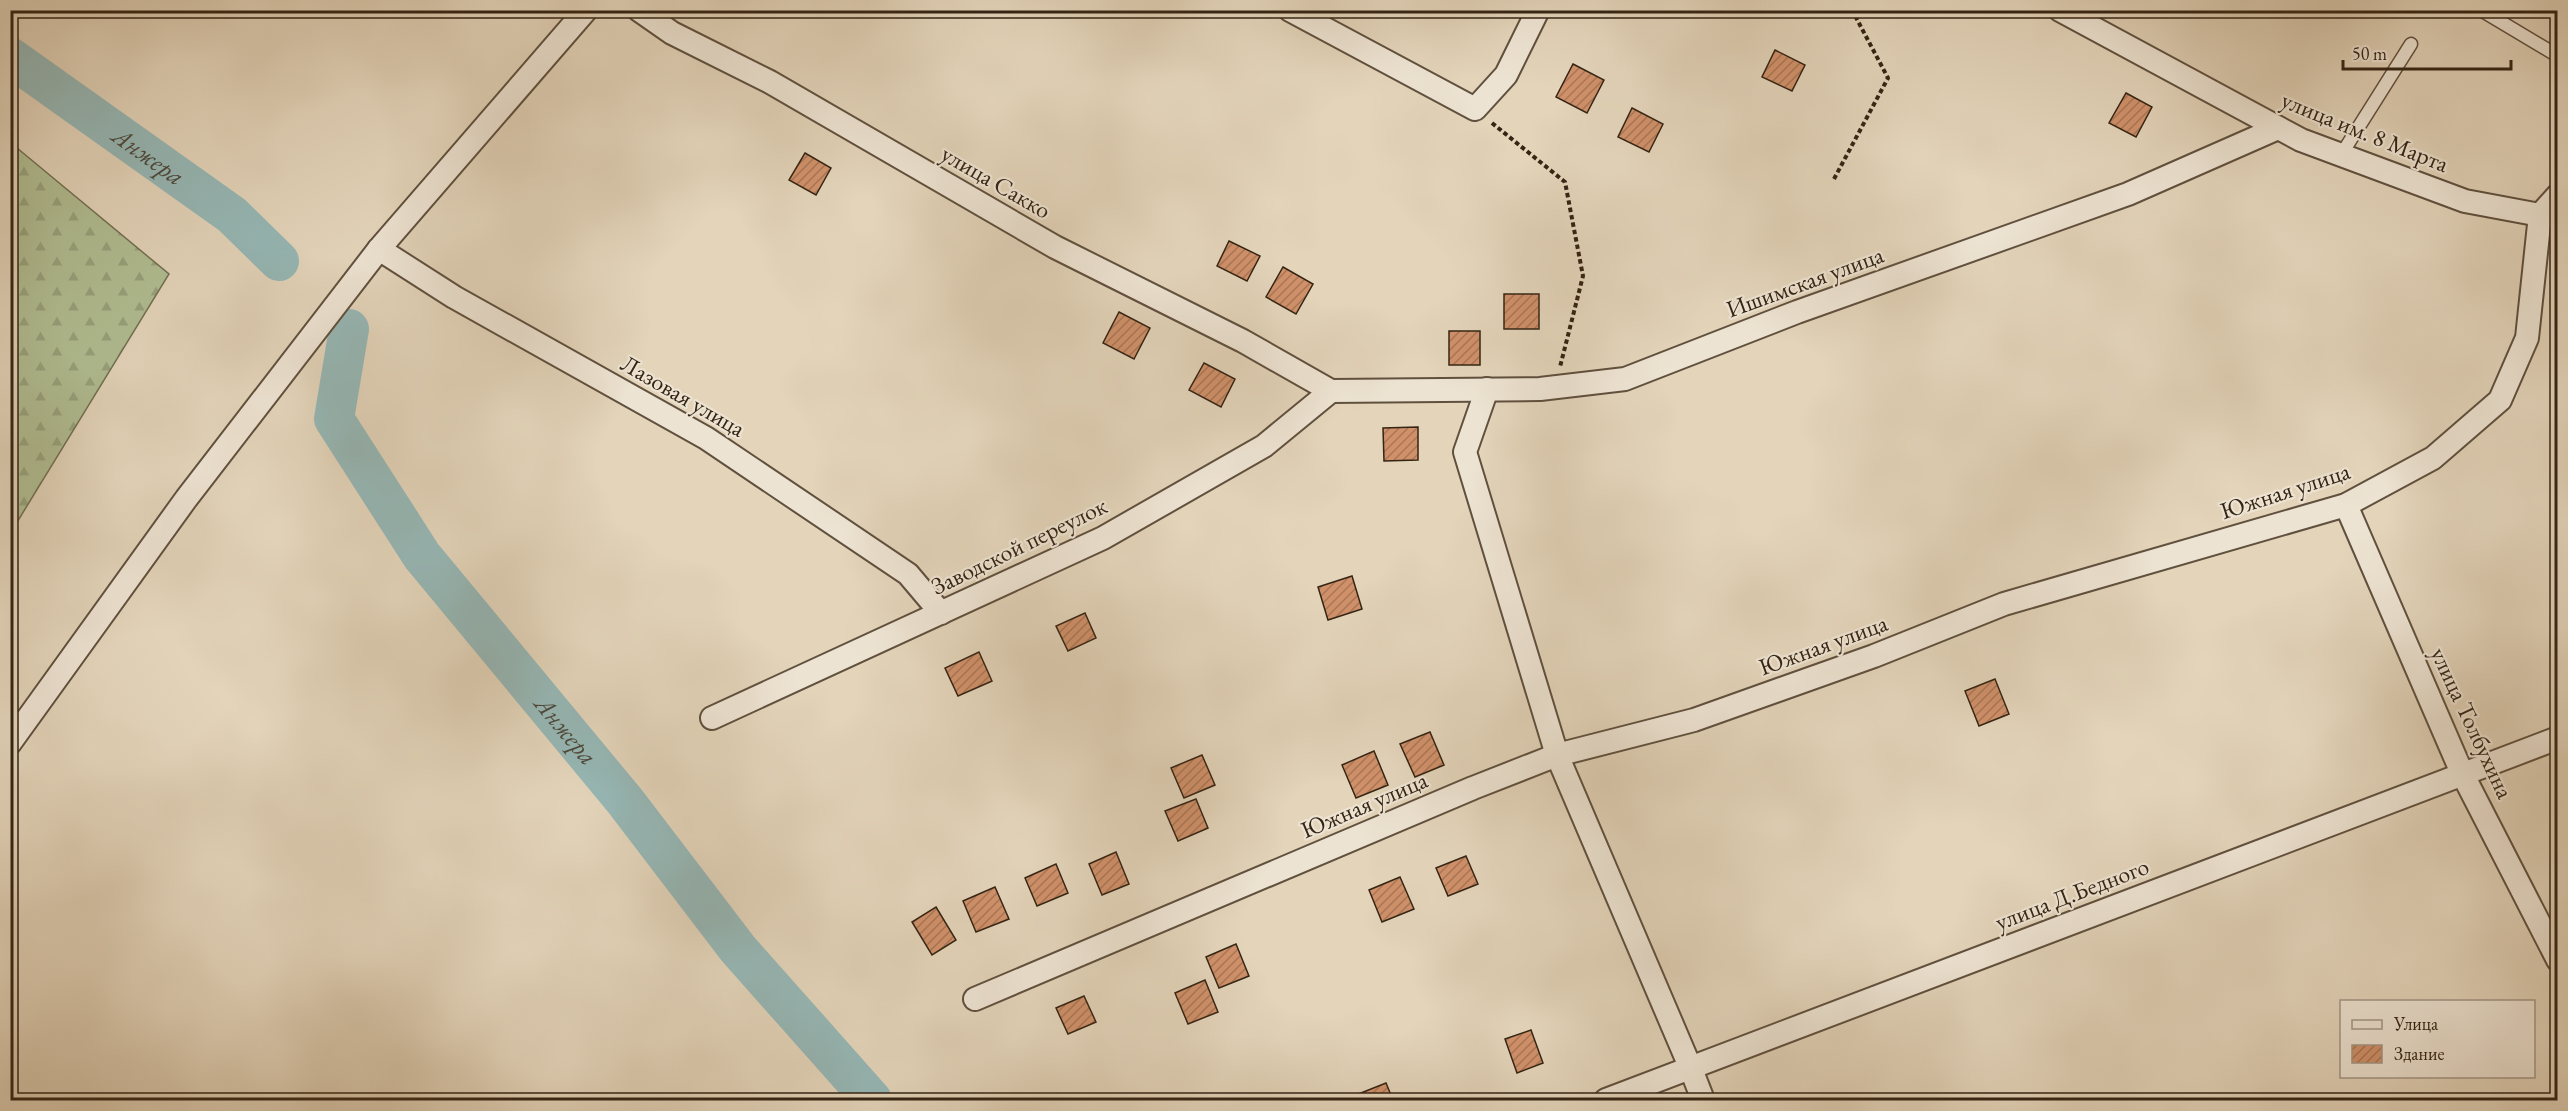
<svg xmlns="http://www.w3.org/2000/svg" width="2568" height="1111" viewBox="0 0 2568 1111" font-family="'EB Garamond',serif">
	<style>
		.forest { fill: url(#forest-firs); stroke: #727053; stroke-width: 1.5 }
		.lines { fill: none; stroke-linecap: round; stroke-linejoin: round }
		.river { stroke: #96b7b5; stroke-width: 40 }
		.building { fill: url(#building-hatch); stroke: #342414; stroke-width: 1.5 }
		.service-casing { stroke: #60503e; stroke-width: 15 }
		.minor-casing { stroke: #60503e; stroke-width: 26 }
		.path { stroke: #342414; stroke-width: 4; stroke-dasharray: 4.5 3; stroke-linecap: butt }
		.service { stroke: #ede3d2; stroke-width: 12 }
		.minor { stroke: #ede3d2; stroke-width: 22 }
		.labels { text-anchor: middle; stroke-width: 4.5; stroke-linejoin: round; paint-order: stroke }
		.street-label { font-size: 24px; fill: #342414; stroke: #ede3d2 }
		.water-label { font-size: 26px; font-style: italic; fill: #4c493c; stroke: #ede3d2 }
	</style>
	<defs>
		<pattern id="forest-firs" width="22" height="20" patternUnits="userSpaceOnUse" patternTransform="scale(1.5)"><rect width="22" height="20" fill="#b0bd92"/><path d="M5 1l3.5 6h-7zM16 11l3.5 6h-7z" fill="#98a27d"/></pattern>
		<pattern id="building-hatch" width="6" height="6" patternUnits="userSpaceOnUse" patternTransform="scale(1.5)"><rect width="6" height="6" fill="#d0916a"/><path d="M-1 1l2-2M0 6l6-6M5 7l2-2" fill="none" stroke="#aa7656"/></pattern>
	</defs>
	<rect width="100%" height="100%" fill="#e3d4ba"/>
	<filter id="stains"><feTurbulence type="fractalNoise" baseFrequency=".00333" numOctaves="4"/><feColorMatrix values="0 0 0 0 .2 0 0 0 0 .09 0 0 0 0 .02 0 0 0 .5 -.17"/></filter>
	<radialGradient id="worn" r=".72"><stop offset=".6" stop-color="#630" stop-opacity="0"/><stop offset="1" stop-color="#630" stop-opacity=".3"/></radialGradient>
	<polygon class="forest" points="11,143 169,274 11,532"/>
	<g class="lines">
		<g class="river">
			<path id="s1" d="M10,57L232,215L279,261"/>
			<path id="s2" d="M349,329L334,419L422,556L625,801L738,949L872,1100"/>
		</g>
	</g>
	<g class="building">
		<polygon points="1775,50 1805,65 1792,91 1762,77"/>
		<polygon points="1573,64 1604,80 1587,113 1556,97"/>
		<polygon points="2126,93 2152,107 2136,137 2109,123"/>
		<polygon points="1632,108 1663,124 1649,152 1618,137"/>
		<polygon points="805,153 831,168 816,195 789,180"/>
		<polygon points="1229,241 1260,256 1247,281 1217,266"/>
		<polygon points="1283,267 1313,284 1296,314 1266,297"/>
		<rect x="1504" y="294" width="35" height="35"/>
		<polygon points="1119,312 1150,328 1134,359 1103,343"/>
		<rect x="1449" y="331" width="31" height="34"/>
		<polygon points="1204,363 1235,379 1221,407 1189,390"/>
		<polygon points="1418,427 1418,460 1384,461 1383,428"/>
		<polygon points="1352,576 1362,609 1328,620 1318,587"/>
		<polygon points="1085,613 1096,638 1068,651 1056,626"/>
		<polygon points="979,652 992,681 958,696 945,668"/>
		<polygon points="1995,679 2009,714 1979,726 1965,691"/>
		<polygon points="1430,732 1444,765 1415,777 1400,744"/>
		<polygon points="1374,751 1388,785 1356,798 1342,765"/>
		<polygon points="1202,755 1215,785 1184,798 1171,768"/>
		<polygon points="1196,799 1208,828 1178,841 1165,811"/>
		<polygon points="1116,852 1129,884 1102,895 1089,864"/>
		<polygon points="1466,856 1478,884 1448,896 1436,868"/>
		<polygon points="1056,864 1068,893 1037,906 1025,878"/>
		<polygon points="1400,877 1414,909 1382,922 1369,890"/>
		<polygon points="995,887 1009,919 976,932 963,901"/>
		<polygon points="936,907 956,940 932,955 912,922"/>
		<polygon points="1236,944 1249,976 1219,988 1206,957"/>
		<polygon points="1205,980 1218,1012 1188,1024 1175,993"/>
		<polygon points="1084,996 1096,1022 1068,1034 1056,1008"/>
		<polygon points="1531,1030 1543,1063 1517,1073 1505,1039"/>
		<polygon points="1386,1083 1393,1100 1358,1100 1356,1095"/>
	</g>
	<g class="lines">
		<defs>
			<g id="service">
				<polyline points="2481,10 2558,56"/>
				<polyline points="2341,155 2411,44"/>
			</g>
			<g id="minor">
				<polyline points="639,10 672,33 770,82 1055,247 1243,341 1331,391"/>
				<polyline points="1290,10 1475,109 1506,75 1538,10"/>
				<polyline points="2060,10 2301,140 2465,201 2540,215 2558,195"/>
				<polyline points="379,249 454,297 706,438 908,574 941,613"/>
				<polyline points="1487,389 1465,452 1557,755 1691,1069 1703,1100"/>
				<polyline points="1331,391 1540,389 1625,379 1797,312 2128,194 2278,128"/>
				<polyline points="2346,505 2462,773 2558,960"/>
				<polyline points="712,718 1103,538 1264,446 1331,391"/>
				<polyline points="10,743 186,499 379,249 586,10"/>
				<polyline points="975,999 1473,788 1557,755 1694,720 1874,656 2004,604 2346,505 2433,458 2500,400 2527,338 2540,215"/>
				<polyline points="1606,1100 2558,738"/>
			</g>
		</defs>
		<use href="#service" class="service-casing"/>
		<use href="#minor" class="minor-casing"/>
		<g class="path">
			<polyline points="1492,123 1565,182 1583,276 1560,367"/>
			<polyline points="1834,179 1888,78 1852,10"/>
		</g>
		<use href="#service" class="service"/>
		<use href="#minor" class="minor"/>
	</g>
	<g class="labels">
		<g class="street-label">
			<text transform="translate(2365 132) rotate(22)" y="8">улица им. 8 Марта</text>
			<text transform="translate(996 182) rotate(30)" y="8">улица Сакко</text>
			<text transform="translate(1805 282) rotate(-20)" y="8">Ишимская улица</text>
			<text transform="translate(683 396) rotate(30)" y="8">Лазовая улица</text>
			<text transform="translate(2285 491) rotate(-18)" y="8">Южная улица</text>
			<text transform="translate(1019 546) rotate(-26)" y="8">Заводской переулок</text>
			<text transform="translate(1823 645) rotate(-20)" y="8">Южная улица</text>
			<text transform="translate(2472 723) rotate(65)" y="8">улица Толбухина</text>
			<text transform="translate(1364 805) rotate(-23)" y="8">Южная улица</text>
			<text transform="translate(2072 894) rotate(-21)" y="8">улица Д.Бедного</text>
		</g>
		<g class="water-label">
			<text dy="9" stroke="none"><textPath href="#s1" startOffset="170">Анжера</textPath></text>
			<text dy="9" stroke="none"><textPath href="#s2" startOffset="480">Анжера</textPath></text>
		</g>
	</g>
	<rect width="2568" height="1111" fill="none" stroke="#e3d4ba" stroke-width="36"/>
	<rect x="12" y="12" width="2544" height="1087" fill="none" stroke="#342414" stroke-width="3"/>
	<rect x="18" y="18" width="2532" height="1075" fill="none" stroke="#342414" stroke-width="1.5"/>
	<rect x="2340" y="1000" width="195" height="78" fill="#ede3d2" stroke="#a39786" stroke-width="1.5"/>
	<rect x="2352" y="1020" width="30" height="9" fill="#ede3d2" stroke="#a39786" stroke-width="1.5"/>
	<text x="2394" y="1030" font-size="18" fill="#342414">Улица</text>
	<rect x="2352" y="1045" width="30" height="18" fill="url(#building-hatch)" stroke="#a39786" stroke-width="1.5"/>
	<text x="2394" y="1060" font-size="18" fill="#342414">Здание</text>
	<path d="M2343 60v9h168v-9" fill="none" stroke="#342414" stroke-width="3"/>
	<text x="2352" y="60" font-size="18" fill="#342414" stroke="#ede3d2" stroke-width="4.5" paint-order="stroke">50 m</text>
	<rect width="100%" height="100%" filter="url(#stains)"/>
	<rect width="100%" height="100%" fill="url(#worn)"/>
</svg>
